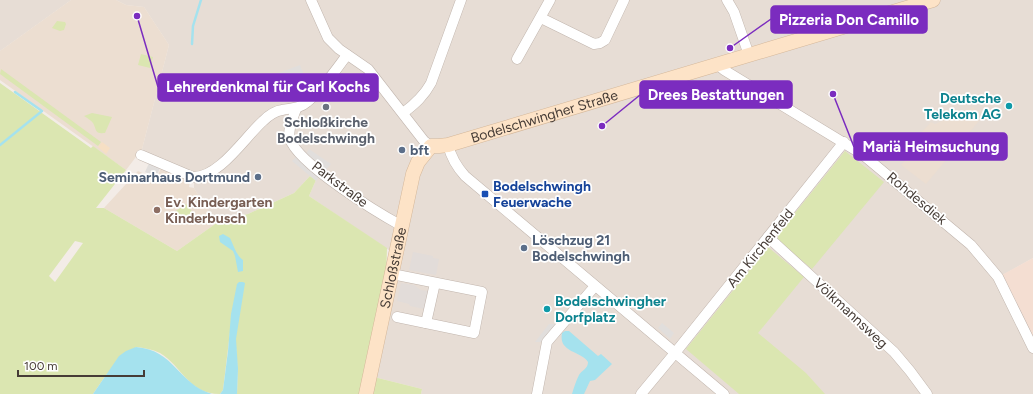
<svg xmlns="http://www.w3.org/2000/svg" width="1033" height="394" viewBox="0 0 1033 394" font-family="Figtree,sans-serif">
	<style>
		.residential { fill: #e7ddd5 }
		.commercial { fill: #f4ded2 }
		.industrial { fill: #e2dcd9 }
		.education { fill: #ecded1 }
		.green { fill: #dbe6b1; fill-rule: evenodd }
		.sand { fill: #f6dfc4 }
		.parking { fill: #e1dedc }
		.water { fill: #a5e2ee }
		.lines { fill: none; stroke-linecap: round; stroke-linejoin: round }
		.stream { stroke: #a5e2ee; stroke-width: 2.5 }
		.street-casing { stroke: #c1b5ad; stroke-width: 11 }
		.secondary-casing { stroke: #d4b79a; stroke-width: 15 }
		.street { stroke: #fff; stroke-width: 10 }
		.secondary { stroke: #fde3c7; stroke-width: 14 }
		.culture-dot { fill: #0f9aa8; stroke: #fff; stroke-width: 1.5 }
		.worship-dot { fill: #6b7280; stroke: #fff; stroke-width: 1.5 }
		.service-dot { fill: #5c6f8a; stroke: #fff; stroke-width: 1.5 }
		.transit-dot { fill: #1a4fb4; stroke: #fff; stroke-width: 1.5 }
		.education-dot { fill: #8d6e63; stroke: #fff; stroke-width: 1.5 }
		.labels { text-anchor: middle; stroke-width: 3.5; stroke-linejoin: round; paint-order: stroke }
		.culture-label { font-size: 14px; font-weight: bold; fill: #0d838f; stroke: #fff; text-anchor: end }
		.street-label { font-size: 14px; fill: #463c36; stroke: #fff }
		.worship-label { font-size: 14px; font-weight: bold; fill: #5b616d; stroke: #fff }
		.service-label { font-size: 14px; font-weight: bold; fill: #4e5e75; stroke: #fff; text-anchor: start }
		.transit-label { font-size: 14px; font-weight: bold; fill: #164399; stroke: #fff; text-anchor: start }
		.education-label { font-size: 14px; font-weight: bold; fill: #785e54; stroke: #fff; text-anchor: start }
		.leader { fill: none; stroke: #7b2cbf; stroke-width: 1.5 }
		.callout-dot { fill: #7b2cbf; stroke: #fff; stroke-width: 1.5 }
		.callout { fill: #7b2cbf; stroke: #7b2cbf; stroke-width: 1.5 }
		.callout-label { font-size: 15px; text-anchor: middle; font-weight: bold; fill: #fff }
	</style>
	<rect width="100%" height="100%" fill="#f3ece7"/>
	<g class="residential">
		<polygon points="0,0 71,0 0,51"/>
		<polygon points="116,0 1033,0 1033,258 999,277 1033,348 1033,394 421,394 422,389 370,376 393,253 309,196 316,180 310,176 294,193 248,214 218,222 208,211 194,188 194,174 147,154 142,149 169,45 144,7 126,5"/>
	</g>
	<polygon class="commercial" points="1033,258 1033,348 998,277"/>
	<g class="industrial">
		<polygon points="413,252 433,256 433,258 439,259 436,275 409,270"/>
		<polygon points="401,283 414,285 421,290 428,291 424,309 410,306 409,304 397,301"/>
	</g>
	<g class="education">
		<polygon points="71,0 116,0 126,5 144,7 169,45 142,149 126,170 0,80 0,51"/>
		<polygon points="974,107 979,121 926,184 901,165 907,158 895,148 903,139 913,132 919,135 931,122 935,124"/>
		<polygon points="162,166 190,181 189,187 194,188 208,211 218,222 177,251 104,208 138,171 156,179"/>
	</g>
	<g class="green">
		<polygon points="57,21 65,22 66,24 64,30 60,31 52,28"/>
		<polygon points="141,54 153,57 150,68 138,65"/>
		<polygon points="1,69 101,142 98,146 0,74"/>
		<path d="M0,83L91,148L93,146L126,170L96,208H104L177,251L218,222L248,214L294,193L310,176L316,180L309,196L387,248L386,281L370,376L422,389L421,394H237C238,371 238,347 231,324L223,390L220,394C188,394 183,367 160,353C152,349 144,348 136,347L106,375L93,394H0ZM75,241L83,243L55,282L49,276Z"/>
		<path d="M92,113L112,117L105,133C94,134 97,130 93,123C91,120 87,118 84,116Z"/>
		<polygon points="845,151 884,182 812,269 778,241 778,234"/>
		<polygon points="186,204 194,214 186,217 173,213"/>
		<polygon points="768,247 804,277 758,333 806,373 825,394 739,394 686,349"/>
	</g>
	<polygon class="sand" points="102,142 110,148 106,154 98,147"/>
	<g class="parking">
		<polygon points="300,65 308,85 284,94 276,74"/>
		<polygon points="309,149 331,164 325,171 305,155"/>
		<polygon points="298,155 320,176 316,181 292,161"/>
		<polygon points="150,161 161,166 156,177 145,172"/>
		<polygon points="662,323 674,333 670,339 658,328"/>
		<polygon points="549,324 557,324 544,342 535,342"/>
	</g>
	<g class="water">
		<path d="M223,234L230,238C234,246 236,255 243,260V271L238,272L235,256L233,251L220,242L219,236Z"/>
		<polygon points="239,282 243,282 245,283 236,339 238,369 237,394 220,394 223,390 228,351 231,314 237,284"/>
		<path d="M565,331H569L598,356L601,354L612,364L595,380L590,381L584,394H572C574,387 576,381 579,375C582,370 588,369 588,362C582,351 558,353 562,333Z"/>
		<path d="M136,347C175,350 178,384 212,394H93L119,356L126,351Z"/>
	</g>
	<g class="lines">
		<g class="stream">
			<polyline points="192,44 193,26 201,0"/>
			<polyline points="0,145 42,111 15,92"/>
		</g>
		<defs>
			<g id="street">
				<polyline points="311,0 328,38 339,49 368,69 424,141 431,146"/>
				<polyline points="727,0 734,12 749,55"/>
				<polyline points="541,18 594,44 600,43 605,40 624,0"/>
				<polyline points="517,59 550,0"/>
				<polyline points="717,64 724,70 862,154 971,245 998,277 1033,348"/>
				<path d="M296,109C293,118 287,130 290,139C298,164 378,213 402,226"/>
				<path d="M403,113C415,104 424,96 431,83L461,0"/>
				<path d="M448,145C451,157 456,166 465,176L724,394"/>
				<path d="M141,155L193,177C219,178 245,137 263,121C268,116 275,111 282,110C292,108 299,109 307,102C323,89 335,71 347,55"/>
				<polyline points="768,237 894,352 910,371 927,394"/>
				<polyline points="392,274 482,292 474,333 397,317"/>
				<polyline points="426,323 435,283"/>
				<polyline points="537,394 547,342 595,286"/>
				<polyline points="641,394 675,353 844,142"/>
			</g>
			<g id="secondary">
				<path id="s1" d="M366,394L413,174L418,162L431,146H439L448,145L933,0"/>
			</g>
		</defs>
		<use href="#street" class="street-casing"/>
		<use href="#secondary" class="secondary-casing"/>
		<use href="#street" class="street"/>
		<use href="#secondary" class="secondary"/>
	</g>
	<g class="culture-dot">
		<circle cx="1009" cy="106" r="4"/>
		<circle cx="547" cy="309" r="4"/>
	</g>
	<circle class="worship-dot" cx="326" cy="107" r="4"/>
	<g class="service-dot">
		<circle cx="402" cy="150" r="4"/>
		<circle cx="258" cy="177" r="4"/>
		<circle cx="524" cy="248" r="4"/>
	</g>
	<rect class="transit-dot" x="481" y="190" width="8" height="8" rx="2"/>
	<circle class="education-dot" cx="157" cy="210" r="4"/>
	<g class="labels">
		<g class="culture-label">
			<text x="1001" y="103">Deutsche<tspan x="1001" dy="16">Telekom AG</tspan></text>
			<text x="555" y="306" text-anchor="start">Bodelschwingher<tspan x="555" dy="16">Dorfplatz</tspan></text>
		</g>
		<g class="street-label">
			<text dy="5" stroke="none"><textPath href="#s1" startOffset="376">Bodelschwingher Straße</textPath></text>
			<text transform="translate(340 184) rotate(37)" y="5">Parkstraße</text>
			<text transform="translate(917 198) rotate(40)" y="5">Rohdesdiek</text>
			<text transform="translate(760 248) rotate(-51)" y="5">Am Kirchenfeld</text>
			<text dy="5" stroke="none"><textPath href="#s1" startOffset="129">Schloßstraße</textPath></text>
			<text transform="translate(851 313) rotate(43)" y="5">Völkmannsweg</text>
		</g>
		<g class="worship-label">
			<text x="326" y="127">Schloßkirche<tspan x="326" dy="16">Bodelschwingh</tspan></text>
		</g>
		<g class="service-label">
			<text x="410" y="155">bft</text>
			<text x="250" y="182" text-anchor="end">Seminarhaus Dortmund</text>
			<text x="532" y="245">Löschzug 21<tspan x="532" dy="16">Bodelschwingh</tspan></text>
		</g>
		<g class="transit-label">
			<text x="493" y="191">Bodelschwingh<tspan x="493" dy="16">Feuerwache</tspan></text>
		</g>
		<g class="education-label">
			<text x="165" y="207">Ev. Kindergarten<tspan x="165" dy="16">Kinderbusch</tspan></text>
		</g>
	</g>
	<path class="leader" d="M730 48L771 19M137 16L158 87M602 126L640 95M833 94L854 147"/>
	<g class="callout-dot">
		<circle cx="730" cy="48" r="4"/>
		<circle cx="137" cy="16" r="4"/>
		<circle cx="602" cy="126" r="4"/>
		<circle cx="833" cy="94" r="4"/>
	</g>
	<g class="callout">
		<rect x="771" y="6" width="156" height="27" rx="4"/>
		<rect x="158" y="74" width="220" height="27" rx="4"/>
		<rect x="640" y="81" width="152" height="27" rx="4"/>
		<rect x="854" y="133" width="153" height="27" rx="4"/>
	</g>
	<g class="callout-label">
		<text x="849" y="25">Pizzeria Don Camillo</text>
		<text x="268" y="92">Lehrerdenkmal für Carl Kochs</text>
		<text x="716" y="100">Drees Bestattungen</text>
		<text x="931" y="152">Mariä Heimsuchung</text>
	</g>
	<path d="M18 370v6h126v-6" fill="none" stroke="#463c36" stroke-width="2"/>
	<text x="24" y="370" font-size="12" fill="#463c36" stroke="#ffffff" stroke-width="3" paint-order="stroke">100 m</text>
</svg>
